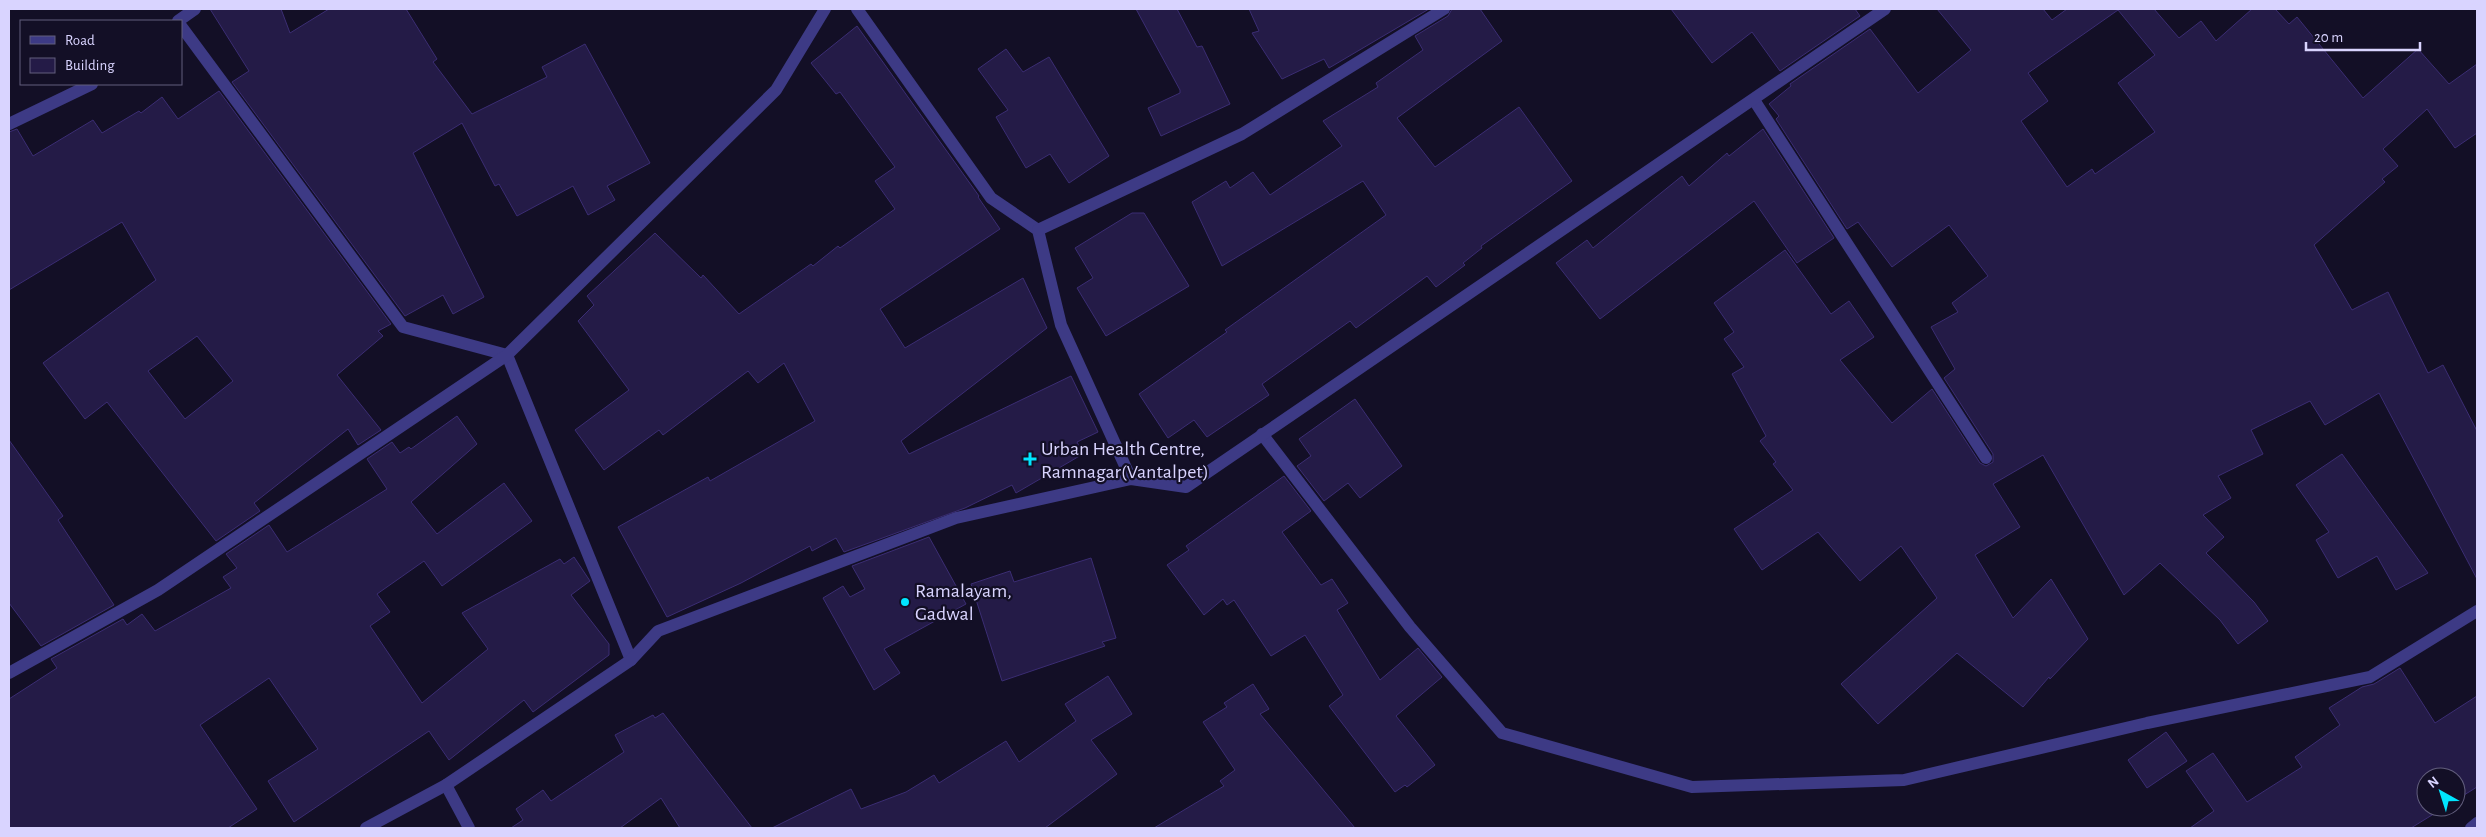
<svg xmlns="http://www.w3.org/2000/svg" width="2486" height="837" viewBox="0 0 2486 837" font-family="'Alegreya Sans',sans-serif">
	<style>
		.building { fill: #241b47; stroke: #3b2d73; fill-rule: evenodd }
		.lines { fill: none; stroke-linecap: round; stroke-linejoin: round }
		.minor { stroke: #3d3a85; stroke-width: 12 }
		.poi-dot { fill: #00e5ff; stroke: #130f26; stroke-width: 2 }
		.labels { text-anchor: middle; stroke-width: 4.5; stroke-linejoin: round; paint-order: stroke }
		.poi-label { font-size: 20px; fill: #d9d4ff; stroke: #130f26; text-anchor: start }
	</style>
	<rect width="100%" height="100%" fill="#130f26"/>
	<g class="building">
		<polygon points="210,9 281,9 290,33 329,9 406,9 437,59 433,62 472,114 547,77 542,67 585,44 650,163 607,186 615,200 588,215 573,186 517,216 499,184 495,186 462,123 413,153 484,297 453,314 443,295 405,316 232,82 249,71"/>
		<polygon points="1136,9 1177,9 1197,47 1202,46 1230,104 1161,136 1148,108 1180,93 1180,90"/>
		<polygon points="1249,9 1429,9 1329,68 1324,59 1282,79 1252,33 1259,31"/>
		<polygon points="1452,9 1480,9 1502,41 1397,118 1435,167 1519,107 1572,181 1481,246 1482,248 1463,263 1465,265 1436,287 1427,276 1356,328 1350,321 1262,384 1269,395 1207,437 1194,420 1168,438 1139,394 1227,332 1225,330 1386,215 1363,181 1222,266 1192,202 1226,181 1230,188 1253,172 1270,195 1342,146 1323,121 1378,87 1376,83 1423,50 1415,36 1448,16"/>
		<polygon points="1671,9 1855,9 1860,16 1780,71 1752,32 1712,63"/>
		<path d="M1937,9H2043L2052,20L2067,9H2154L2179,38L2201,21L2216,41L2252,9H2275L2289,24L2297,17L2363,98L2418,49L2449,84L2477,64V133L2455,148L2427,109L2383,149L2398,166L2382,179L2385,182L2314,245L2352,310L2388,292L2428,373L2443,365L2477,431V579L2379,393L2325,425L2310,401L2251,430L2263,454L2218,476L2231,498L2203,515L2224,537L2206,553L2254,602L2268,621L2238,644L2220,620L2160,563L2124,595L2043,455L1993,484L2020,527L1975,555L2013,618L2051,579L2088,639L2050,679L2049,677L2023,707L1957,653L1878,724L1841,684L1937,598L1901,546L1860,581L1818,532L1762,570L1734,529L1793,490L1773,464L1776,462L1760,441L1766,436L1732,374L1744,367L1724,339L1734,332L1714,303L1785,250L1831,314L1849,301L1874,337L1840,360L1892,423L1932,389L1980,463L1986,466L1993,462V454L1944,378L1955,369L1931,327L1958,312L1952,303L1988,276L1949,225L1892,267L1858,222L1847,229L1776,119L1779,116L1769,104L1791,86L1790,84L1870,29L1918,93L1971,50ZM2118,10L2155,55L2118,83L2155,132L2095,174L2092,169L2067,187L2021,121L2048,101L2028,73Z"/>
		<polygon points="857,26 979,196 978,197 1000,229 880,309 905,348 1023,278 1047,328 901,441 909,454 1071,376 1098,432 1077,442 1083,454 1016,493 1012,485 965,508 844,552 836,538 812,551 810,546 741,583 667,617 618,527 708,477 710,481 815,421 784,363 758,383 748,371 663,435 659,430 604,470 575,430 629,390 578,321 594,305 587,296 655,233 701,278 703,275 739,314 811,264 813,266 838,246 840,248 895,209 875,181 895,167 840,92 836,94 811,63"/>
		<polygon points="1006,49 1023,72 1049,57 1109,156 1069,183 1050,154 1026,168 996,117 1008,110 978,69"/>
		<path d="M219,91L391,324L378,331L383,336L337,375L381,430L358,445L348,429L254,503L260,511L216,541L107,402L85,419L43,363L156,280L122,222L9,290V132L17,129L33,156L93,120L102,133L139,111L141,113L162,97L178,119ZM197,336L233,381L185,419L148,371Z"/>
		<polygon points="1763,129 1834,238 1797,263 1754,201 1600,319 1556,263 1587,240 1593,248 1682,176 1689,186 1727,153 1729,156"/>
		<polygon points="1132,213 1144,213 1189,286 1106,336 1077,288 1093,278 1075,248"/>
		<polygon points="1355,399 1402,466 1360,498 1348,483 1324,501 1297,466 1311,456 1299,439"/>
		<polygon points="457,416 477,444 411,502 437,534 504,483 532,521 442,586 424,561 377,594 390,612 370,626 422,703 488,649 462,613 560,559 564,564 574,557 590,581 571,595 609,644 609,655 533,712 524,700 449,760 429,731 294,822 268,781 318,749 269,678 200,725 257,809 228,828 9,828 9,699 57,668 51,659 123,619 127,625 142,614 155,631 231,588 223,577 237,568 226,554 269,525 287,552 387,489 367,459 392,442 400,453 409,447 411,449"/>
		<polygon points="9,440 63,516 58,520 114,605 41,646 9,603"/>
		<polygon points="2342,454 2428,573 2396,590 2377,556 2338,578 2316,540 2329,532 2296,485"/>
		<polygon points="1284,476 1311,511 1282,532 1321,585 1332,579 1348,603 1337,610 1380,680 1418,648 1442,677 1396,716 1435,765 1407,787 1405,785 1395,792 1329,706 1343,695 1305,635 1271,656 1234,600 1227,605 1223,599 1204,615 1167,565 1189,550 1186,546"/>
		<polygon points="929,537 966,604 884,649 900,673 874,690 823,598 843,586 850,597 865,589 852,566"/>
		<polygon points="1091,558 1116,638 1102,642 1105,646 1002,681 971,584 1010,571 1014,582"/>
		<polygon points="2400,668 2435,723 2477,696 2477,787 2456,800 2456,777 2426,777 2426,807 2445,807 2411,828 2190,828 2214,811 2186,771 2213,753 2247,802 2302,767 2295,757 2340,725 2329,708 2362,687 2374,684"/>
		<polygon points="1108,676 1132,714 1091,740 1117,774 1045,828 772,828 851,789 861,809 906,792 934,775 939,783 1006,741 1019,762 1076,721 1065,704"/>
		<polygon points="1253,684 1269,709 1260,714 1355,828 1154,828 1224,786 1220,781 1235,770 1203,722 1227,707 1224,703"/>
		<polygon points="663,713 752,828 680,828 661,798 620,828 511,828 523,820 516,809 543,790 551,801 624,752 615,735 653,715 655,718"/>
		<polygon points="2166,732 2187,761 2147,788 2128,760"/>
	</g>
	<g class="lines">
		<g class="minor">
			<polyline points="857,9 991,198 1038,230 1061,325 1131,479"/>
			<polyline points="178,21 195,9"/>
			<polyline points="181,26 403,327 507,355 631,660"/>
			<polyline points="1754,100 1986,458"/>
			<polyline points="9,124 92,84"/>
			<polyline points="1038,230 1242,134 1444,9"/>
			<polyline points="1262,434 1410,627 1502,733 1692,787 1904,780 2147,723 2370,677 2477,611"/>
			<polyline points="9,673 158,590 507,355 776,90 825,9"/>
			<polyline points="446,785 469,828"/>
			<polyline points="366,828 446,785 631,660 658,631 956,518 1131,479 1186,487 1885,9"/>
			<polyline points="2471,828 2477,823"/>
		</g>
	</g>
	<g class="poi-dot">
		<path d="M1027.5 451.5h5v5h5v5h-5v5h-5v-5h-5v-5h5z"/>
		<circle cx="905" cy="602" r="5"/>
	</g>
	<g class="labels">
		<g class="poi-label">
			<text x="1041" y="455">Urban Health Centre,<tspan x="1041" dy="23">Ramnagar(Vantalpet)</tspan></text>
			<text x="915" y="597">Ramalayam,<tspan x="915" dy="23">Gadwal</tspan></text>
		</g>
	</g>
	<rect width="2486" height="837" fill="none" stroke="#d9d4ff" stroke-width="20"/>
	<rect x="20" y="20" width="162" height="65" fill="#130f26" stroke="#625e7d"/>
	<rect x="30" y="36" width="25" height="8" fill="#3d3a85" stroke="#625e7d"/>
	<text x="65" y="45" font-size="15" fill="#d9d4ff">Road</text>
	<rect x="30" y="58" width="25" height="15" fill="#241b47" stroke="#625e7d"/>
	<text x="65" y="70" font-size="15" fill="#d9d4ff">Building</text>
	<g transform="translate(2441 792) rotate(321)"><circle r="24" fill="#130f26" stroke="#625e7d"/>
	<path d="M0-4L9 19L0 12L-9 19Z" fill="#00e5ff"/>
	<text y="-8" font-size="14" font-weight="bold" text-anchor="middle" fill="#d9d4ff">N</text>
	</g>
	<path d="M2306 42v8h114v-8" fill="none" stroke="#d9d4ff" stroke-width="2.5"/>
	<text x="2314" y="42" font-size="15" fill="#d9d4ff" stroke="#130f26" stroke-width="4" paint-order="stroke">20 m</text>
</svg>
